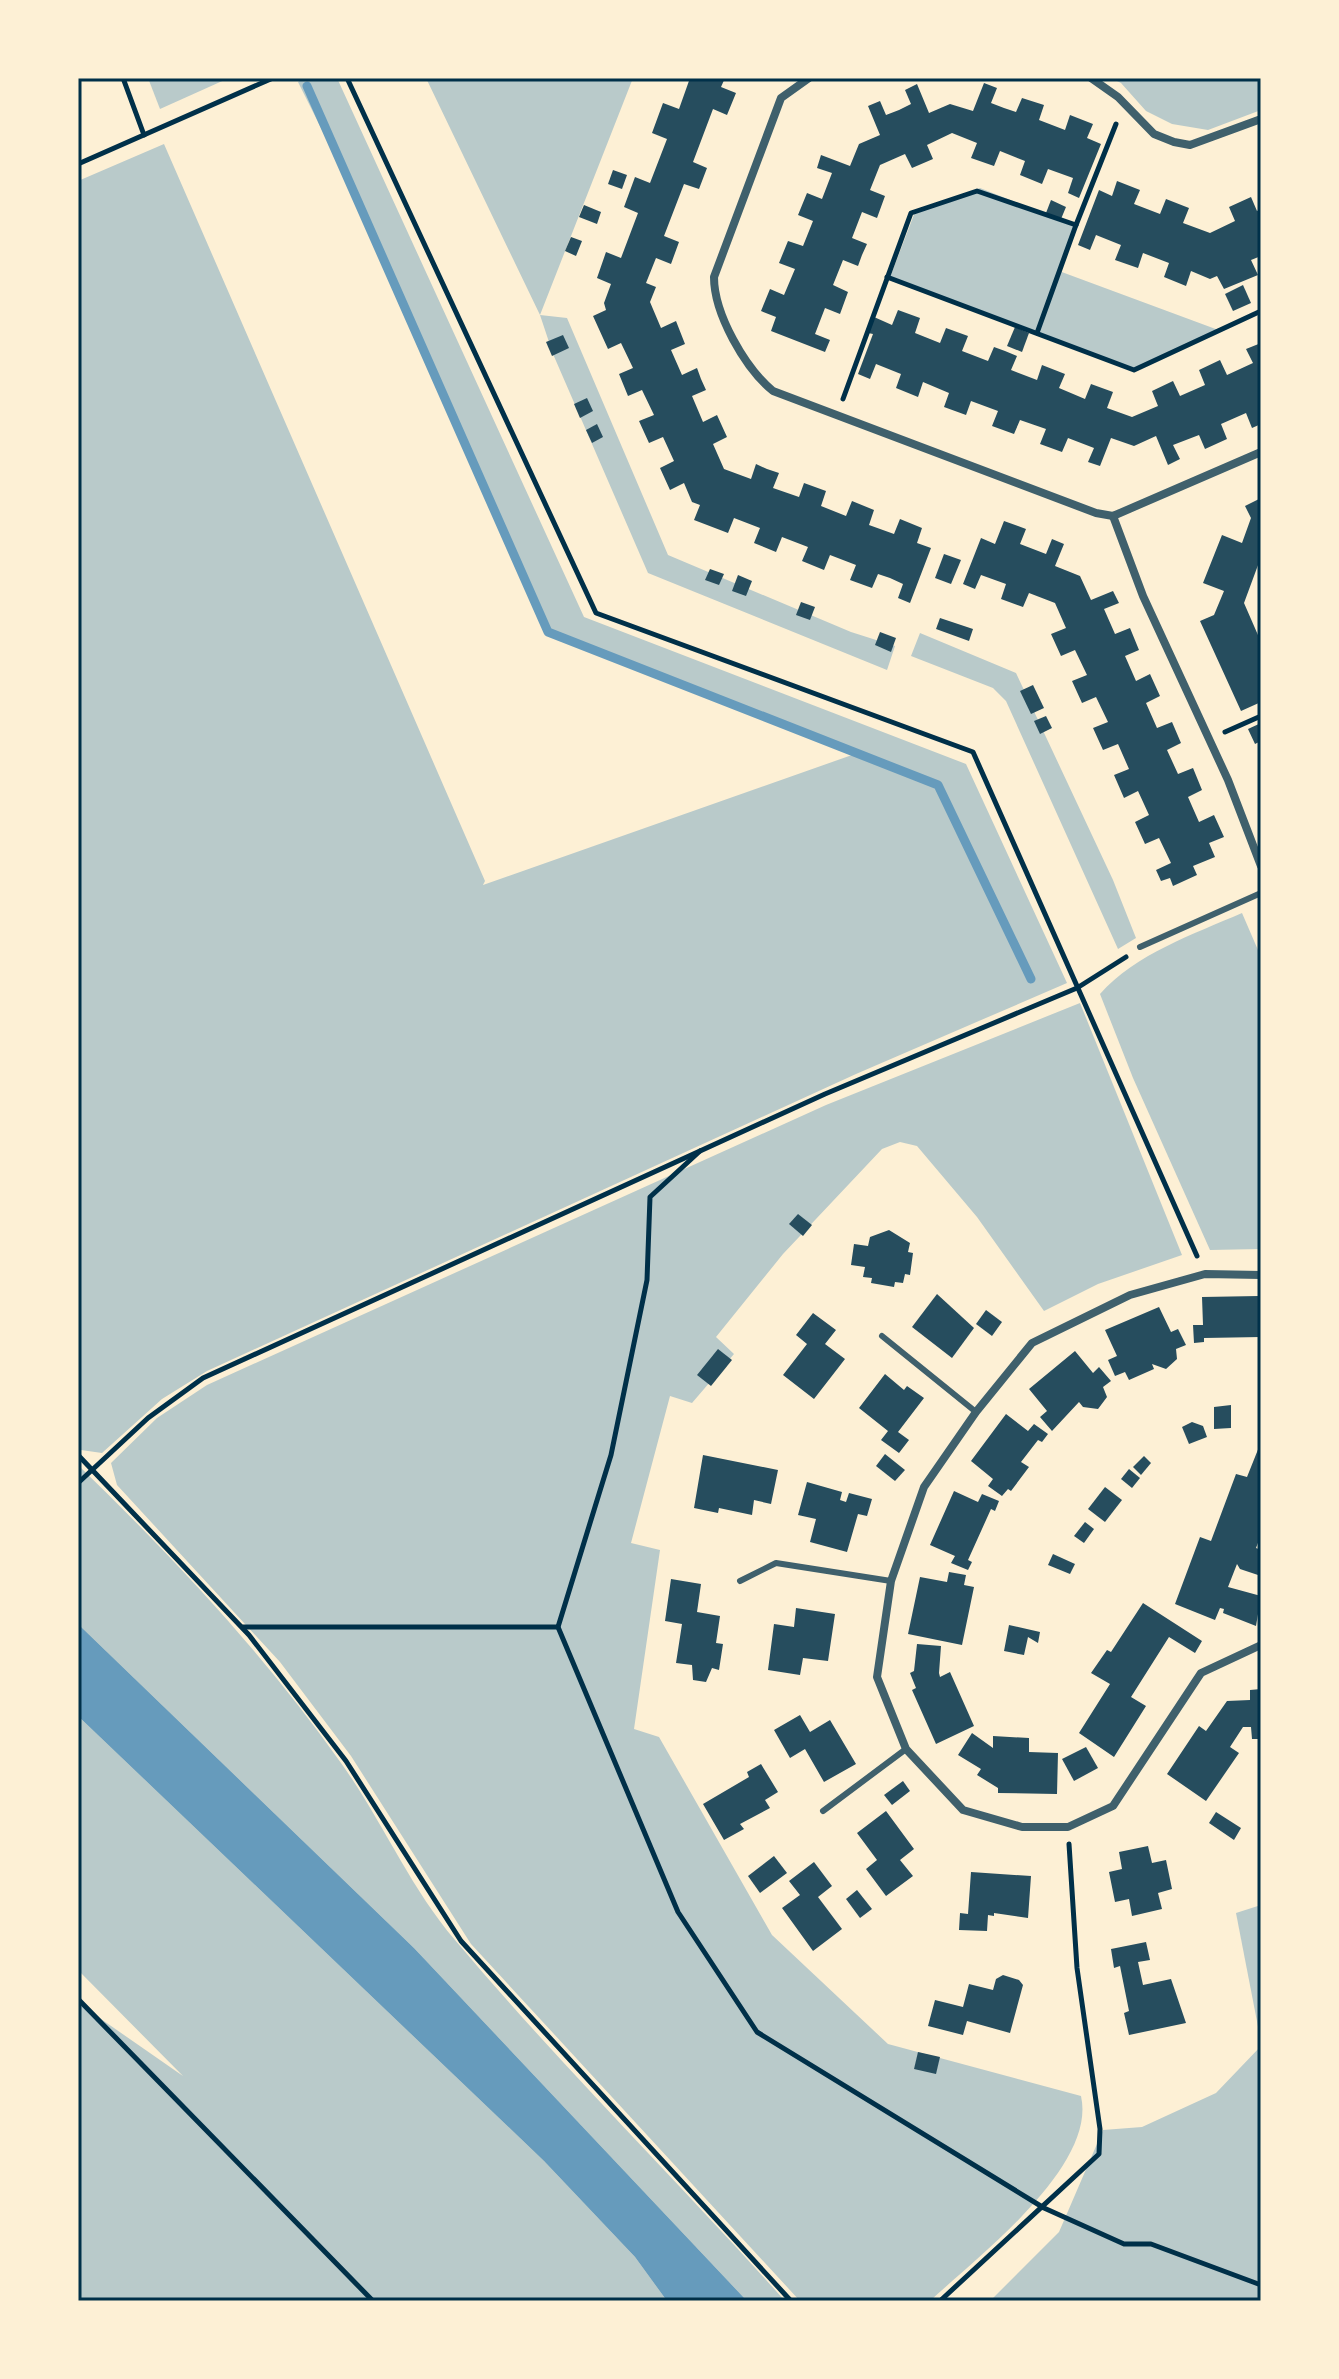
<svg xmlns="http://www.w3.org/2000/svg" width="1339" height="2379" viewBox="0 0 1339 2379" font-family="Karla,sans-serif">
	<style>
		.green { fill: #b9caca }
		.water { fill: #669bbc }
		.lines { fill: none; stroke-linecap: round; stroke-linejoin: round }
		.stream { stroke: #669bbc; stroke-width: 9 }
		.building { fill: #264d5e }
		.path { stroke: #003049; stroke-width: 5 }
		.service { stroke: #3f606c; stroke-width: 6 }
		.minor { stroke: #3f606c; stroke-width: 8 }
		.neatline { fill: none; stroke: #003049; stroke-width: 3 }
	</style>
	<rect width="100%" height="100%" fill="#fdf0d5"/>
	<g class="green">
		<polygon points="148,78 229,78 160,109"/>
		<polygon points="303,78 337,78 584,617 966,764 1067,983 856,1074 207,1371 162,1399 102,1453 81,1450 78,181 164,144 485,881 483,885 852,755 546,634 344,174 298,82"/>
		<polygon points="426,78 633,78 540,315 567,318 668,555 851,632 895,646 887,670 648,573 553,354 540,315"/>
		<polygon points="1111,78 1261,78 1261,110 1208,130 1172,124 1146,111 1121,83"/>
		<polygon points="980,188 1074,225 1059,271 1221,331 1134,370 889,280 915,212"/>
		<polygon points="920,633 1016,673 1113,880 1136,938 1118,949 1006,701 993,688 911,656"/>
		<path d="M1242,913L1261,957V1249L1210,1250L1133,1078L1100,994C1135,954 1194,934 1242,913Z"/>
		<path d="M1080,1003L1182,1255L1098,1284L1044,1311L977,1217L917,1146L900,1142L882,1149L783,1254L716,1337L734,1354L692,1403L670,1396L631,1543L660,1550L634,1729L659,1737L772,1935L888,2044L1081,2096C1097,2167 977,2257 930,2301H800L471,1944L351,1756L280,1662L117,1485L111,1463L157,1418L207,1385L826,1105Z"/>
		<path d="M78,1465C173,1557 264,1654 341,1763C382,1820 409,1886 455,1940C560,2065 677,2180 785,2301H747L414,1948L78,1624Z"/>
		<polygon points="78,1716 544,2161 635,2257 667,2301 78,2301 78,2003 183,2076 78,1970"/>
		<polygon points="1261,1905 1261,2042 1236,1913"/>
		<polygon points="1261,2046 1261,2301 990,2301 1059,2232 1103,2130 1142,2127 1216,2093"/>
	</g>
	<polygon class="water" points="78,1624 414,1948 747,2301 667,2301 635,2257 544,2161 78,1716"/>
	<g class="lines">
		<polyline class="stream" points="307,86 548,632 938,785 1031,979"/>
	</g>
	<g class="building">
		<polygon points="690,78 725,78 721,87 736,93 727,115 713,109 693,162 707,168 699,189 684,184 664,236 679,242 671,264 656,258 646,283 656,287 650,302 661,328 676,321 685,344 671,350 682,375 697,368 701,379 706,390 692,396 703,422 717,415 727,437 713,444 724,469 751,479 756,464 767,469 779,473 773,488 799,497 804,483 826,491 821,506 846,516 852,501 874,510 869,525 894,534 900,519 922,528 917,543 931,548 910,603 898,598 903,584 890,578 878,574 872,588 850,580 856,565 830,555 824,570 802,561 808,547 782,537 776,552 754,543 760,528 734,518 728,533 694,520 700,505 692,502 684,483 670,490 660,468 674,461 663,437 649,443 639,421 654,415 642,390 628,396 619,374 633,368 621,343 608,349 593,316 606,310 604,303 611,284 597,278 606,252 621,258 638,213 624,207 635,177 650,183 667,139 652,133 663,103 679,109"/>
		<polygon points="984,83 997,88 991,103 1004,108 1016,112 1022,98 1044,105 1039,120 1065,130 1070,115 1093,124 1087,138 1101,144 1079,198 1068,193 1073,178 1048,169 1042,184 1020,175 1025,161 1000,151 994,166 971,158 977,143 952,133 927,145 933,159 912,168 905,154 880,165 870,190 885,196 877,218 862,212 852,238 867,244 862,255 858,266 843,260 833,285 848,292 840,314 825,308 815,334 830,340 825,352 771,331 776,317 761,311 770,289 784,295 795,269 779,263 788,241 803,246 813,221 798,215 807,193 822,199 832,173 817,168 821,155 850,166 859,144 880,135 868,106 880,101 886,115 899,110 911,104 905,90 917,84 929,113 950,104 973,111"/>
		<polygon points="613,170 627,175 622,189 608,184"/>
		<polygon points="1117,181 1140,190 1134,204 1160,214 1166,199 1189,208 1183,223 1210,233 1235,221 1229,207 1251,197 1257,211 1261,209 1261,256 1251,260 1258,275 1224,289 1217,276 1210,279 1191,271 1186,286 1164,277 1169,263 1143,253 1138,268 1115,260 1121,245 1096,235 1090,250 1078,245 1099,190 1112,196"/>
		<polygon points="1051,200 1066,207 1061,219 1046,213"/>
		<polygon points="584,205 601,212 597,224 579,217"/>
		<polygon points="571,237 582,241 576,256 565,251"/>
		<polygon points="1243,285 1251,303 1233,311 1225,294"/>
		<polygon points="898,310 920,318 915,333 940,343 946,328 968,336 962,351 988,361 994,347 1005,351 1017,356 1011,370 1037,380 1042,365 1065,374 1059,388 1085,399 1091,384 1113,392 1107,408 1132,417 1158,406 1152,391 1173,381 1180,396 1205,385 1199,370 1220,360 1227,375 1253,363 1246,349 1261,343 1261,424 1252,428 1246,413 1221,424 1227,439 1205,449 1199,435 1173,445 1180,459 1168,465 1156,436 1134,446 1111,438 1100,466 1088,462 1094,448 1068,438 1062,452 1040,444 1046,429 1020,420 1014,434 992,426 998,411 971,401 966,415 944,407 949,393 923,382 918,397 896,388 901,374 876,364 870,379 858,374 873,334 868,333 874,317 892,325"/>
		<polygon points="1015,327 1029,333 1022,352 1007,346"/>
		<polygon points="563,335 569,348 552,356 546,342"/>
		<polygon points="587,398 593,411 580,418 574,404"/>
		<polygon points="597,424 603,437 592,443 586,430"/>
		<polygon points="1261,498 1261,557 1244,603 1261,642 1261,702 1241,711 1200,621 1214,615 1224,591 1203,583 1222,535 1242,543 1251,518 1245,506"/>
		<polygon points="1004,521 1026,529 1020,544 1046,554 1052,539 1064,544 1055,566 1080,576 1091,600 1113,591 1119,603 1104,609 1115,634 1130,628 1139,650 1125,656 1136,681 1150,674 1160,696 1146,703 1157,728 1172,722 1181,743 1167,750 1178,774 1193,768 1202,790 1188,797 1199,822 1214,815 1224,837 1209,843 1215,857 1193,866 1197,875 1173,886 1170,878 1161,881 1156,870 1171,863 1159,838 1145,844 1135,822 1149,815 1138,791 1124,798 1114,775 1129,769 1118,744 1103,750 1093,728 1108,722 1096,697 1082,703 1072,681 1087,675 1075,650 1061,656 1051,634 1066,628 1055,603 1029,593 1023,607 1001,599 1006,584 981,575 975,589 963,584 981,538 995,544"/>
		<polygon points="944,554 961,560 951,584 935,578"/>
		<polygon points="710,569 724,574 719,585 705,580"/>
		<polygon points="738,575 752,581 746,596 732,591"/>
		<polygon points="801,602 815,607 810,620 796,615"/>
		<polygon points="940,618 973,629 969,641 936,629"/>
		<polygon points="880,632 896,638 891,652 875,645"/>
		<polygon points="1033,685 1044,708 1031,714 1020,691"/>
		<polygon points="1046,716 1052,728 1040,734 1034,721"/>
		<polygon points="1261,723 1261,741 1255,744 1248,729"/>
		<polygon points="798,1214 812,1225 803,1236 789,1224"/>
		<polygon points="889,1230 910,1243 908,1252 913,1253 910,1275 905,1274 903,1283 895,1282 894,1287 871,1283 872,1278 863,1277 865,1267 851,1265 854,1244 868,1246 870,1237"/>
		<polygon points="937,1294 974,1328 952,1358 912,1327"/>
		<polygon points="1259,1296 1261,1337 1204,1338 1204,1342 1194,1343 1193,1325 1203,1325 1202,1297"/>
		<polygon points="1159,1307 1171,1332 1178,1329 1186,1345 1176,1349 1177,1359 1166,1369 1152,1364 1154,1369 1129,1380 1125,1372 1115,1376 1108,1360 1117,1356 1105,1330"/>
		<polygon points="986,1310 1002,1322 992,1336 976,1324"/>
		<polygon points="813,1313 836,1330 825,1344 845,1359 814,1399 783,1375 807,1344 796,1335"/>
		<polygon points="718,1349 732,1360 711,1386 697,1375"/>
		<polygon points="1075,1351 1093,1373 1099,1367 1111,1381 1103,1387 1107,1397 1098,1409 1083,1407 1079,1402 1052,1431 1040,1417 1047,1411 1029,1389"/>
		<polygon points="885,1374 904,1390 907,1386 924,1398 898,1432 909,1440 899,1453 881,1440 888,1431 859,1408"/>
		<polygon points="1231,1405 1231,1428 1214,1429 1214,1407"/>
		<polygon points="1006,1414 1028,1431 1034,1424 1048,1434 1042,1442 1038,1440 1021,1462 1029,1467 1011,1491 1008,1489 1002,1496 988,1486 993,1479 971,1461"/>
		<polygon points="1192,1422 1203,1426 1207,1437 1189,1444 1182,1427"/>
		<polygon points="1261,1442 1261,1535 1256,1548 1261,1550 1261,1576 1240,1569 1237,1564 1228,1587 1261,1596 1256,1626 1223,1613 1224,1609 1220,1608 1215,1620 1175,1604 1200,1537 1211,1541 1236,1474 1247,1477"/>
		<polygon points="885,1454 905,1470 895,1481 876,1466"/>
		<polygon points="703,1455 778,1470 771,1504 754,1500 752,1515 719,1508 718,1513 694,1508"/>
		<polygon points="1144,1456 1151,1463 1141,1475 1133,1467"/>
		<polygon points="1129,1469 1140,1478 1132,1488 1121,1479"/>
		<polygon points="807,1482 842,1492 840,1500 846,1502 849,1493 872,1499 867,1516 858,1514 847,1552 810,1542 816,1519 798,1515"/>
		<polygon points="1105,1487 1122,1500 1105,1522 1088,1509"/>
		<polygon points="954,1491 978,1502 982,1494 999,1501 995,1511 991,1509 968,1560 972,1562 968,1570 951,1563 955,1556 930,1545"/>
		<polygon points="1085,1522 1094,1529 1084,1543 1074,1536"/>
		<polygon points="1053,1554 1075,1564 1070,1574 1048,1565"/>
		<polygon points="949,1572 966,1575 964,1585 974,1587 962,1645 908,1634 920,1577 947,1582"/>
		<polygon points="671,1579 701,1584 697,1612 720,1616 716,1643 723,1644 719,1670 712,1668 706,1682 693,1680 692,1665 676,1663 682,1624 665,1621"/>
		<polygon points="1143,1603 1202,1641 1195,1653 1169,1637 1131,1697 1146,1706 1114,1757 1079,1733 1110,1684 1091,1673 1107,1650 1111,1652"/>
		<polygon points="796,1608 835,1614 828,1661 803,1658 800,1675 768,1670 774,1624 794,1627"/>
		<polygon points="1009,1625 1040,1632 1038,1643 1028,1637 1024,1655 1004,1651"/>
		<polygon points="917,1644 941,1646 939,1673 940,1677 950,1672 974,1726 936,1744 912,1690 916,1688 910,1673 914,1671"/>
		<polygon points="1261,1689 1261,1739 1252,1739 1251,1727 1243,1727 1230,1747 1239,1753 1206,1801 1167,1774 1199,1726 1206,1731 1227,1701 1250,1700 1250,1690"/>
		<polygon points="800,1715 810,1732 830,1720 856,1764 824,1782 805,1749 790,1758 774,1730"/>
		<polygon points="972,1733 993,1748 993,1736 1029,1738 1029,1752 1058,1753 1057,1794 998,1793 998,1788 977,1775 981,1769 958,1755"/>
		<polygon points="1086,1747 1098,1768 1074,1781 1062,1759"/>
		<polygon points="761,1764 778,1792 765,1800 770,1808 740,1824 744,1829 724,1840 703,1804 749,1777 747,1772"/>
		<polygon points="903,1781 910,1791 892,1805 884,1795"/>
		<polygon points="886,1811 914,1849 900,1860 913,1876 886,1896 866,1869 877,1860 857,1833"/>
		<polygon points="1216,1812 1241,1828 1234,1840 1209,1823"/>
		<polygon points="1148,1846 1152,1863 1166,1860 1172,1889 1158,1893 1162,1909 1132,1916 1129,1899 1115,1902 1109,1872 1122,1869 1119,1852"/>
		<polygon points="774,1856 787,1873 760,1893 748,1876"/>
		<polygon points="814,1862 832,1886 818,1897 842,1929 813,1951 782,1908 800,1895 789,1881"/>
		<polygon points="971,1872 1031,1876 1028,1918 994,1913 994,1916 988,1915 987,1931 959,1930 960,1913 968,1914"/>
		<polygon points="857,1890 872,1909 860,1918 846,1899"/>
		<polygon points="1146,1942 1150,1960 1138,1962 1143,1985 1171,1979 1186,2023 1129,2035 1124,2013 1129,2011 1120,1966 1114,1968 1111,1949"/>
		<polygon points="1003,1975 1019,1980 1023,1985 1010,2033 967,2021 963,2035 928,2026 935,2000 963,2007 969,1984 993,1990 996,1979"/>
		<polygon points="918,2052 940,2057 936,2074 914,2069"/>
	</g>
	<g class="lines">
		<g class="path">
			<polyline points="123,78 144,135"/>
			<polyline points="347,78 596,613 973,752 1197,1256"/>
			<polyline points="78,164 273,78"/>
			<polyline points="887,277 1134,370 1261,311"/>
			<polyline points="1037,333 1076,225"/>
			<polyline points="843,399 911,213 977,191 1076,225 1116,124"/>
			<polyline points="1225,732 1261,716"/>
			<polyline points="700,1151 650,1197 647,1280 611,1455 558,1627 678,1912 757,2032 1044,2208 1124,2244 1151,2244 1261,2285"/>
			<polyline points="78,1455 249,1635 346,1761 461,1941 791,2301"/>
			<polyline points="78,1483 148,1418 203,1378 825,1094 1077,988 1126,957"/>
			<polyline points="243,1627 558,1627"/>
			<polyline points="78,1999 373,2301"/>
			<polyline points="940,2301 1099,2154 1100,2129 1077,1968 1069,1844"/>
		</g>
		<g class="service">
			<polyline points="1140,947 1261,893"/>
			<polyline points="882,1336 976,1412"/>
			<polyline points="740,1581 776,1563 891,1581"/>
			<polyline points="823,1811 906,1749"/>
		</g>
		<g class="minor">
			<path d="M809,78L781,98L714,277C714,314 745,368 773,391L1096,513L1113,516L1261,452"/>
			<polyline points="1091,78 1118,97 1154,134 1174,142 1190,145 1261,119"/>
			<polyline points="1113,516 1143,596 1228,780 1261,866"/>
			<polyline points="1261,1275 1205,1274 1130,1295 1032,1343 976,1412 924,1487 891,1581 877,1677 906,1749 963,1810 1022,1827 1068,1827 1113,1806 1201,1673 1261,1645"/>
		</g>
	</g>
	<rect width="1339" height="2379" fill="none" stroke="#fdf0d5" stroke-width="160"/>
	<rect x="80" y="80" width="1179" height="2219" class="neatline"/>
</svg>
